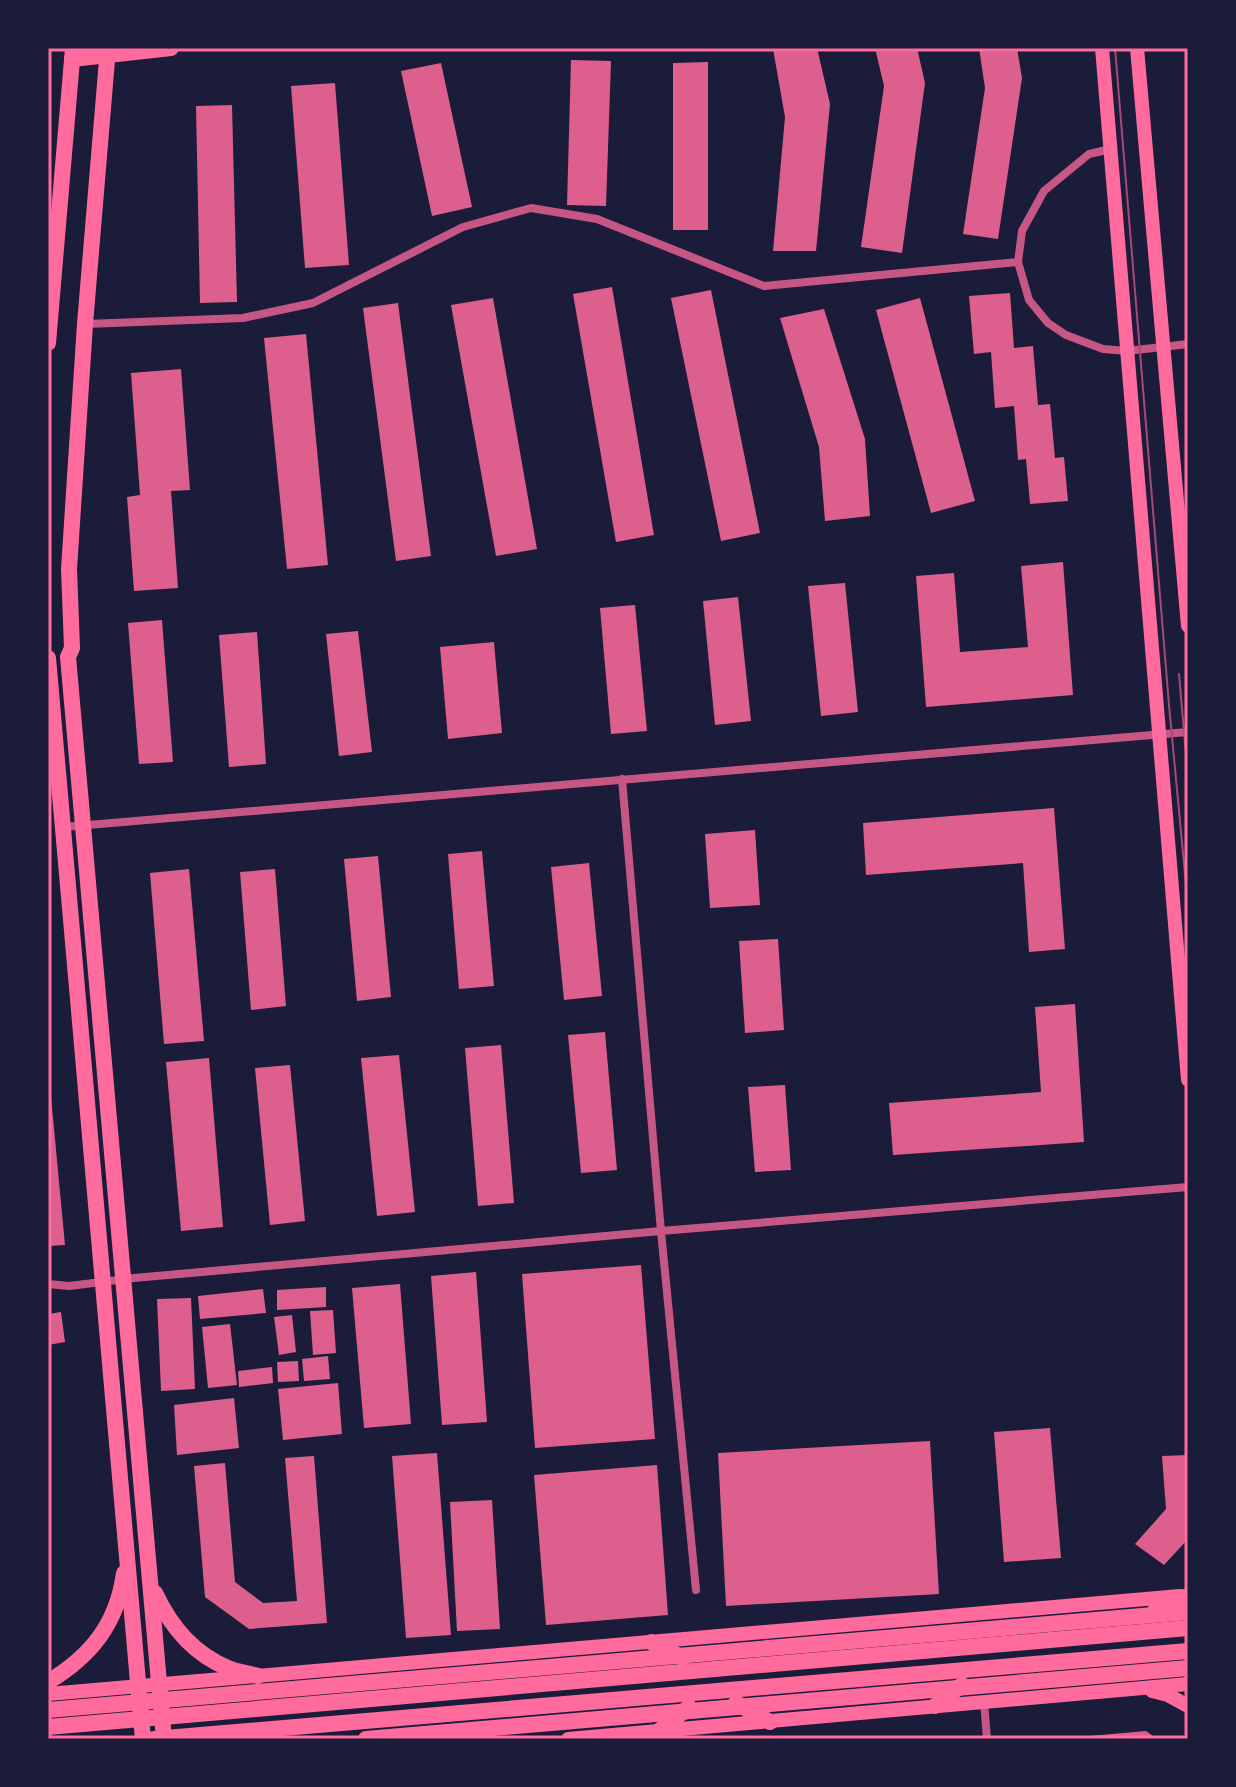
<svg xmlns="http://www.w3.org/2000/svg" width="1236" height="1787" viewBox="0 0 1236 1787" font-family="Rubik,sans-serif">
	<style>
		.building { fill: #dd5f8e }
		.lines { fill: none; stroke-linecap: round; stroke-linejoin: round }
		.minor { stroke: #c65784; stroke-width: 8 }
		.secondary { stroke: #ff6b9d; stroke-width: 14 }
		.primary { stroke: #ff6b9d; stroke-width: 16 }
		.trunk { stroke: #ff6b9d; stroke-width: 16 }
		.tram { stroke: #a44b75; stroke-width: 2 }
		.neatline { fill: none; stroke: #ff6b9d; stroke-width: 3 }
	</style>
	<rect width="100%" height="100%" fill="#1b1b3a"/>
	<g class="building">
		<polygon points="786,48 817,48 830,104 816,251 773,251 785,117 773,49"/>
		<polygon points="875,48 917,48 925,83 902,253 861,247 884,86"/>
		<polygon points="979,48 1017,48 1022,78 998,239 963,234 985,88"/>
		<polygon points="571,60 611,61 606,206 567,205"/>
		<polygon points="708,62 708,230 673,230 673,63"/>
		<polygon points="441,63 472,207 432,216 401,71"/>
		<polygon points="335,83 349,265 305,268 291,86"/>
		<polygon points="232,105 237,302 200,303 196,106"/>
		<polygon points="612,287 654,535 616,542 573,294"/>
		<polygon points="711,290 760,533 721,541 671,298"/>
		<polygon points="1010,293 1014,348 1033,346 1038,405 1050,404 1055,458 1064,457 1068,501 1030,504 1026,459 1018,460 1014,406 995,408 991,352 974,354 969,296"/>
		<polygon points="493,298 537,549 496,556 451,305"/>
		<polygon points="920,298 975,501 931,513 876,310"/>
		<polygon points="398,303 431,556 396,561 363,308"/>
		<polygon points="824,309 865,439 870,516 825,521 819,447 780,318"/>
		<polygon points="306,334 328,565 287,569 264,338"/>
		<polygon points="181,369 190,490 171,491 178,588 134,591 127,497 140,495 131,373"/>
		<polygon points="1063,562 1073,695 926,707 916,576 954,573 960,652 1028,647 1021,566"/>
		<polygon points="845,583 858,712 821,716 808,586"/>
		<polygon points="738,597 751,721 715,725 703,601"/>
		<polygon points="635,605 647,731 611,734 600,608"/>
		<polygon points="162,620 173,762 139,764 128,623"/>
		<polygon points="358,631 372,752 339,756 326,634"/>
		<polygon points="257,632 266,764 229,767 219,635"/>
		<polygon points="494,642 502,733 448,739 440,647"/>
		<polygon points="1054,808 1065,949 1029,952 1023,863 866,875 863,823"/>
		<polygon points="755,830 760,905 710,908 705,834"/>
		<polygon points="482,851 494,986 459,989 448,854"/>
		<polygon points="378,856 391,997 357,1001 344,859"/>
		<polygon points="589,863 602,996 564,1000 551,867"/>
		<polygon points="189,869 204,1041 164,1044 150,873"/>
		<polygon points="275,869 286,1006 251,1010 240,872"/>
		<polygon points="778,939 784,1030 745,1033 739,941"/>
		<polygon points="1075,1004 1084,1142 893,1155 889,1103 1041,1092 1035,1007"/>
		<polygon points="605,1032 617,1170 581,1173 568,1035"/>
		<polygon points="501,1045 514,1203 478,1206 465,1048"/>
		<polygon points="399,1055 415,1212 377,1216 361,1058"/>
		<polygon points="209,1058 223,1227 181,1231 166,1062"/>
		<polygon points="290,1065 305,1221 270,1225 255,1068"/>
		<polygon points="785,1085 791,1170 755,1172 748,1087"/>
		<polygon points="48,1086 50,1086 65,1245 48,1246"/>
		<polygon points="641,1265 655,1439 535,1448 522,1274"/>
		<polygon points="476,1272 487,1422 442,1425 431,1276"/>
		<polygon points="400,1284 411,1424 364,1428 352,1288"/>
		<polygon points="326,1287 326,1307 277,1310 277,1290"/>
		<polygon points="263,1289 266,1313 200,1319 198,1296"/>
		<polygon points="191,1298 195,1389 161,1391 157,1299"/>
		<polygon points="333,1310 336,1353 313,1355 310,1311"/>
		<polygon points="61,1312 65,1342 48,1345 48,1314"/>
		<polygon points="292,1315 296,1352 279,1355 274,1317"/>
		<polygon points="230,1324 237,1385 208,1388 202,1327"/>
		<polygon points="328,1356 330,1379 304,1381 302,1359"/>
		<polygon points="298,1361 299,1381 278,1382 277,1362"/>
		<polygon points="272,1367 273,1383 239,1387 238,1371"/>
		<polygon points="338,1383 342,1434 283,1440 278,1389"/>
		<polygon points="234,1398 239,1448 177,1455 174,1405"/>
		<polygon points="1050,1428 1061,1558 1004,1562 994,1432"/>
		<polygon points="930,1441 939,1594 726,1606 718,1453"/>
		<polygon points="437,1453 451,1635 406,1638 392,1456"/>
		<polygon points="1188,1455 1188,1539 1164,1565 1135,1544 1166,1509 1162,1456"/>
		<polygon points="314,1456 327,1623 249,1629 205,1597 194,1466 225,1463 235,1582 263,1603 297,1601 285,1458"/>
		<polygon points="657,1465 668,1615 546,1625 534,1475"/>
		<polygon points="492,1500 500,1629 457,1631 450,1502"/>
		<polygon points="1146,1731 1157,1739 1078,1739 1078,1737"/>
	</g>
	<g class="lines">
		<g class="minor">
			<polyline points="1111,149 1089,154 1044,191 1022,231 1018,262 1029,300 1048,323 1066,335 1103,349 1127,351 1188,344"/>
			<polyline points="86,324 243,318 313,303 463,227 531,208 597,219 764,286 1018,262"/>
			<polyline points="622,779 661,1231 696,1590"/>
			<polyline points="64,827 1188,732"/>
			<polyline points="48,1284 69,1286 134,1278 661,1231 1188,1187"/>
			<polyline points="984,1702 987,1739"/>
		</g>
		<g class="secondary">
			<polyline points="1102,48 1188,1080"/>
			<polyline points="1137,48 1188,626"/>
			<polyline points="1152,1691 1168,1695 1188,1706"/>
			<polyline points="48,1694 1180,1596"/>
			<polyline points="568,1739 1188,1684"/>
		</g>
		<g class="primary">
			<polyline points="108,48 85,324 69,569 72,648 68,657 164,1739"/>
			<polyline points="72,59 171,48"/>
			<polyline points="48,343 73,48"/>
			<polyline points="48,658 143,1739"/>
			<path d="M155,1593C170,1625 193,1654 228,1668C237,1672 248,1673 258,1676"/>
			<polyline points="651,1642 683,1658"/>
			<path d="M48,1682C91,1656 117,1624 124,1573"/>
			<polyline points="736,1703 770,1722"/>
			<polyline points="935,1706 962,1685"/>
			<polyline points="48,1727 1188,1628"/>
			<polyline points="659,1731 689,1707"/>
			<polyline points="154,1739 1188,1651"/>
		</g>
		<g class="trunk">
			<polyline points="1156,1608 1188,1596"/>
			<polyline points="48,1710 1188,1612"/>
			<polyline points="366,1739 1188,1668"/>
		</g>
		<g class="tram">
			<polyline points="1115,48 1169,705 1188,906"/>
			<polyline points="1179,674 1188,778"/>
		</g>
	</g>
	<rect width="1236" height="1787" fill="none" stroke="#1b1b3a" stroke-width="100"/>
	<rect x="50" y="50" width="1136" height="1687" class="neatline"/>
</svg>
